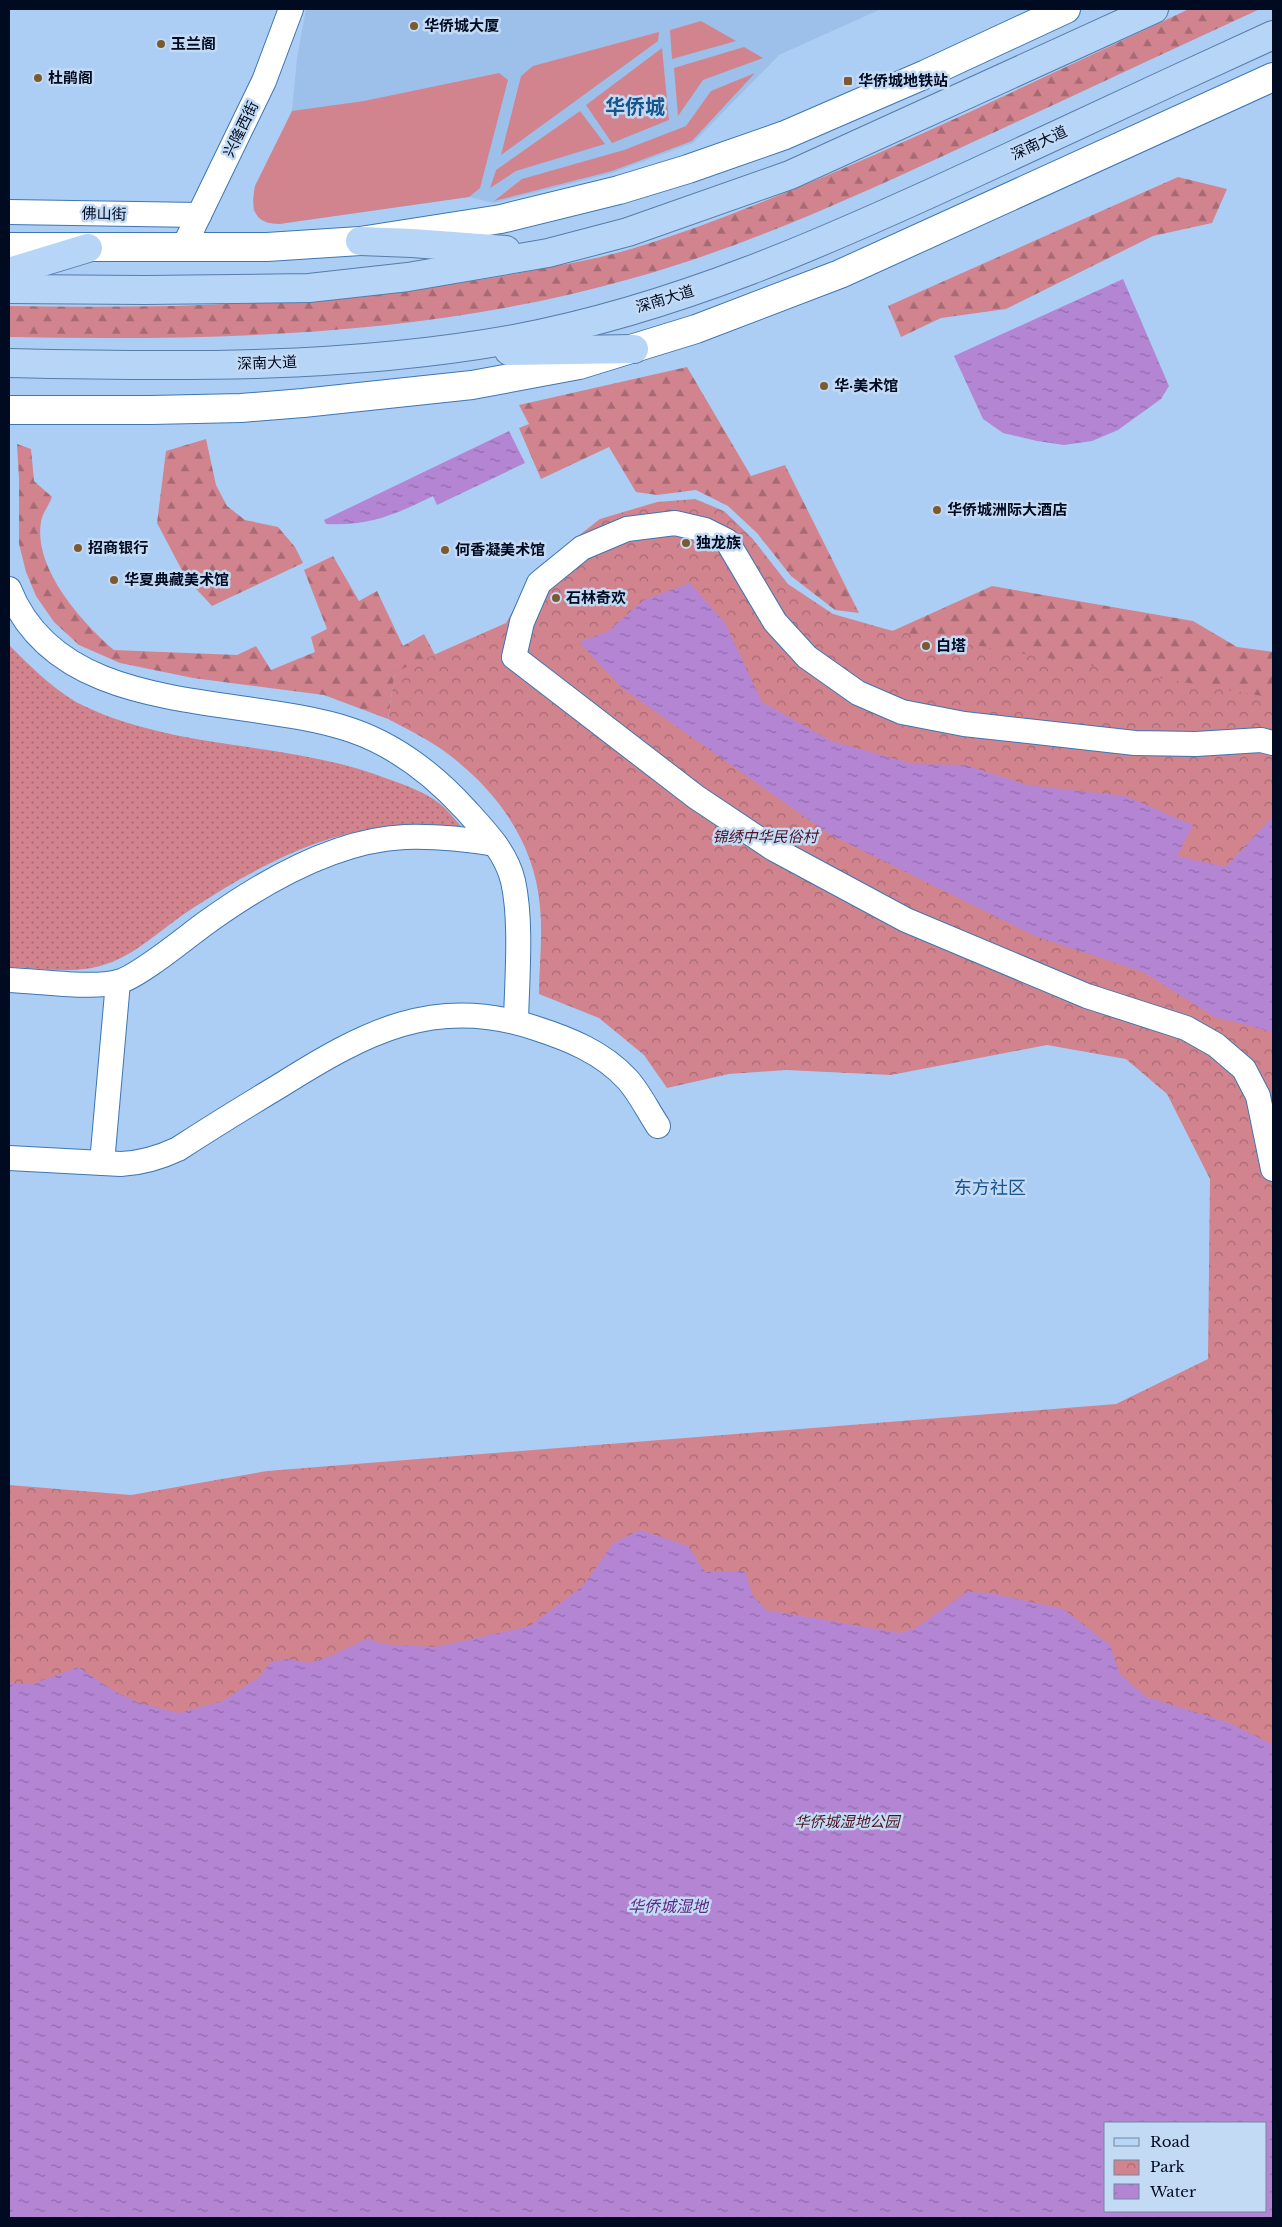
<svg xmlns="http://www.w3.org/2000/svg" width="1282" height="2227" viewBox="0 0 1282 2227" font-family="'Libre Baskerville','Noto Sans SC',serif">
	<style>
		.built { fill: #9cc0ea }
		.grass { fill: #d1848e }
		.forest { fill: url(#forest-firs) }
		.park { fill: url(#park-crowns); fill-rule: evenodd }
		.garden { fill: url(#garden-dots) }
		.water { fill: url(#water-ripples); fill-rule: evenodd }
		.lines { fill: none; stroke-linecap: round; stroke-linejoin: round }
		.street-casing { stroke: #3d76b1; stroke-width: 26 }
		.secondary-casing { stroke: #3d76b1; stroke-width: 30 }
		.primary-casing { stroke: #567ca8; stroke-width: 30 }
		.street { stroke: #fff; stroke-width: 24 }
		.secondary { stroke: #fff; stroke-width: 28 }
		.primary { stroke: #b6d5f7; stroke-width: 28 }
		.poi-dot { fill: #7b5a30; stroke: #c3daf4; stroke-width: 2 }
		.labels { text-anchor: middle; stroke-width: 5; stroke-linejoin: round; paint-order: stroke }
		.poi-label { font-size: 15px; font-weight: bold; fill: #000b21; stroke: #c3daf4; text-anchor: start }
		.street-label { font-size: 15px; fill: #000b21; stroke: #c3daf4 }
		.park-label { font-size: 15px; font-style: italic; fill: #4f1221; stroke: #c3daf4 }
		.water-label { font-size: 16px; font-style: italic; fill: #612682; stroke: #c3daf4 }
		.quarter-label { font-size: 18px; fill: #19548c; stroke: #c3daf4 }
		.district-label { font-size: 20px; font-weight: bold; fill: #19548c; stroke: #c3daf4 }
	</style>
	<defs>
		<pattern id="forest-firs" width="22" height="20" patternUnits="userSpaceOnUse" patternTransform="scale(1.25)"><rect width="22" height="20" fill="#d1848e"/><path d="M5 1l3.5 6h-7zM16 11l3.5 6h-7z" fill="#a76a74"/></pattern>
		<pattern id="park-crowns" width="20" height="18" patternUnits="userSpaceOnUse" patternTransform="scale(1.25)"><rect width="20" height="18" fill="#d1848e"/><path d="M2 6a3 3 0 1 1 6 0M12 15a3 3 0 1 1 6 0" fill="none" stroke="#a76a74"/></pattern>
		<pattern id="garden-dots" width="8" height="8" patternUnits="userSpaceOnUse" patternTransform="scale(1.25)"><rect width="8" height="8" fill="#d1848e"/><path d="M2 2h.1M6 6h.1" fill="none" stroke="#a76a74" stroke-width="1.8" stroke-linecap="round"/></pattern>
		<pattern id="water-ripples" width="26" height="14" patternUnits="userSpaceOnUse" patternTransform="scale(1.25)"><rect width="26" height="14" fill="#b485d3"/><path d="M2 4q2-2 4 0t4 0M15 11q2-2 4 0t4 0" fill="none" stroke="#906bab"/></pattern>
	</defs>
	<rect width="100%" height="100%" fill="#accef5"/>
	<polygon class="built" points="306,9 881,9 779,55 693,143 612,173 494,203 469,197 279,224 267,223 259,218 253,210 253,199 255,186 292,111 297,58"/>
	<g class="grass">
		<polygon points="701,21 736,41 672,59 670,30"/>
		<polygon points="659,32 658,41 501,155 521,76 533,66"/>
		<polygon points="744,47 763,58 703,80 678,116 674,68"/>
		<polygon points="662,48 669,120 612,143 586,105"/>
		<path d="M499,73L508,80L480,188L469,197L279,224C253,223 251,209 255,186L292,111L364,101Z"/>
		<polygon points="755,73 692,141 612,171 494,201 522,179 624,150 686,126 711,91"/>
		<polygon points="580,111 605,144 516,171 490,188 496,170"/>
	</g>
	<g class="forest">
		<path d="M1189,9H1260C1164,53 1069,98 973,142C863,193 753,244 637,277C433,336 219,341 9,337V306C174,309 340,304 503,276C545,268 589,261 631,249C698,229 763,202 828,175C950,123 1069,65 1189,9Z"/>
		<polygon points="1178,177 1227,189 1212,223 1153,236 1006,309 941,318 901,337 888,306"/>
		<polygon points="687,367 751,476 785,465 859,613 835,610 791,576 757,533 728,506 696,490 657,495 636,492 609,447 541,479 519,428 529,424 519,405"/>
		<polygon points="206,439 216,485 227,506 245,520 278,527 295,547 303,563 212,606 186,578 157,523 166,451"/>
		<path d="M17,444L31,449L34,481L52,497C49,505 42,514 41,522C33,568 82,623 114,650L237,655L256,646L271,670L315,652L311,637L327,629L304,570L333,556L359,601L377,591L403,646L424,634L435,655L395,673L388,719L324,695L193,678L120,663L79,645L54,622L36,596L26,572L19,544V479Z"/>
		<polygon points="601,522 786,586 831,617 888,633 992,586 1193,621 1237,647 1273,652 1273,811"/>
	</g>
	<path class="park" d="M695,499L724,511L752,538L788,584L833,614L889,630L1273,698V2218H9V1485L131,1495L267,1471L1116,1404L1208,1359L1210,1179L1167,1094L1126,1059L1047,1045L891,1075L786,1070L729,1074L667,1088L644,1055L599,1018L539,994C539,966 543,936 540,907C535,842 496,789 444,751C427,739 407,729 388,719L395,672L506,623L537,568L600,519L657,502ZM1106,2123H1266V2211H1106Z"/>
	<path class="garden" d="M9,645C30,666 56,692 82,705C179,752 289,740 388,779C405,785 425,792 439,803C448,810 455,820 463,828C441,827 417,824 395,826C320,832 255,868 193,908C163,927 135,957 100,966C71,974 38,968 9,967Z"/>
	<g class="water">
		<polygon points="1123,279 1169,386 1161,399 1118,430 1092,441 1064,445 1037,441 1003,433 983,419 954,356"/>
		<path d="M509,431L525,463L437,505L433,496C394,515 370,526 326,524L324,520Z"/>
		<polygon points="690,583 725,623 762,702 831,741 913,764 965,765 1027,785 1125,796 1193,825 1177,856 1226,867 1273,816 1273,1032 1215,1017 1143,972 1035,936 829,834 622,688 579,642 607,632 644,600"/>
		<path d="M640,1530L688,1546L705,1572L745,1571L753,1596L766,1610L899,1633L914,1629L967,1592L990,1593L1063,1609L1110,1645L1120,1674L1146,1697L1227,1722L1273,1745V2218H9V1684H33L78,1667L114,1691L139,1703L179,1713L223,1701L258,1678L271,1662L287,1659L309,1663L331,1656L368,1638L379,1643L393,1645L436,1647L530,1626L583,1586L613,1543ZM1106,2123H1266V2211H1106Z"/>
	</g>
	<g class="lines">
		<defs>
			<g id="street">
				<polyline points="9,212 199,215"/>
				<polyline points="184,246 264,81 291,9"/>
				<path d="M9,589C60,719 241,693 351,730C395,745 434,775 465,809C485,831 506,852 513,881C522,921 517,979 516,1021"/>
				<polyline points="1273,743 1261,740 1196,744 1135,743 964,724 902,712 858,693 807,657 775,622 727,541 705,530 675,523 627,529 582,548 539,583 522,622 514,657 696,797 774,849 906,920 1087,996 1186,1028 1216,1045 1244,1069 1258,1096 1273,1169"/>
				<path d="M9,980C38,981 92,989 118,982C138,977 184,939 203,925C258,885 334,840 405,837C435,836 465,839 495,844"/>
				<path d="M9,1158L121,1164C142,1163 159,1158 178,1149C212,1127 246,1106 281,1085C364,1033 435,994 535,1028C569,1039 602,1052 627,1079C639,1092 648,1111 658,1126"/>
				<polyline points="102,1163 118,982"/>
			</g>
			<g id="secondary">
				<polyline points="9,247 267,247 360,241 501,219 619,190 688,169 785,135 926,74 1066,9"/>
				<polyline points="9,410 151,410 241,408 303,403 472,385 579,365 696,329 840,274 1273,77"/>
			</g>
			<g id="primary">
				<polyline points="360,241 412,243 506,250"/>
				<polyline points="9,272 88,248"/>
				<polyline points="9,289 145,290 309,288 408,277 548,253 628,232 790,175 1154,9"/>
				<polyline points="509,351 634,349"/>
				<path d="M9,363C177,367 348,369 514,339C676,309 828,241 977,172C1076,126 1174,80 1273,35"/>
			</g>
		</defs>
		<use href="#street" class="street-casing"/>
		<use href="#secondary" class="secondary-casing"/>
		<use href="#primary" class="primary-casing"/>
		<use href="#street" class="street"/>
		<use href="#secondary" class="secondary"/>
		<use href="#primary" class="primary"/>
	</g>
	<g class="poi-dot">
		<circle cx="414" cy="26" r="5"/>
		<circle cx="161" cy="44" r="5"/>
		<circle cx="38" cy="78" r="5"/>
		<rect x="843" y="76" width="10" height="10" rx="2.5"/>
		<circle cx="824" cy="386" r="5"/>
		<circle cx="937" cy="510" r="5"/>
		<circle cx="686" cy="543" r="5"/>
		<circle cx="78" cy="548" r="5"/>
		<circle cx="445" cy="550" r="5"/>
		<circle cx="114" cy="580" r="5"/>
		<circle cx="556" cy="598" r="5"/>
		<circle cx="926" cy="646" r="5"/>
	</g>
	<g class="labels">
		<g class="poi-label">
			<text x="424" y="31">华侨城大厦</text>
			<text x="171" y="49">玉兰阁</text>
			<text x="48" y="83">杜鹃阁</text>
			<text x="858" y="86">华侨城地铁站</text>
			<text x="834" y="391">华·美术馆</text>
			<text x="947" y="515">华侨城洲际大酒店</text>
			<text x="696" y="548">独龙族</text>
			<text x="88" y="553">招商银行</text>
			<text x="455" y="555">何香凝美术馆</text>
			<text x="124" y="585">华夏典藏美术馆</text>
			<text x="566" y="603">石林奇欢</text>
			<text x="936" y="651">白塔</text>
		</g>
		<g class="street-label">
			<text transform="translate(241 129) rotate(-64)" y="5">兴隆西街</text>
			<text transform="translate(1039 143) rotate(-25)" y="5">深南大道</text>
			<text transform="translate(104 214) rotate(1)" y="5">佛山街</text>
			<text transform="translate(665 299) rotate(-17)" y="5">深南大道</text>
			<text transform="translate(267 363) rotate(-2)" y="5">深南大道</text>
		</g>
		<g class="park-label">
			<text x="765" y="842">锦绣中华民俗村</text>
			<text x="847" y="1827">华侨城湿地公园</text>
		</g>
		<g class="water-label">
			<text x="668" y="1912">华侨城湿地</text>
		</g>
		<g class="quarter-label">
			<text x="990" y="1194">东方社区</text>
		</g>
		<g class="district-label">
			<text x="635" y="114">华侨城</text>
		</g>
	</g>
	<rect width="1282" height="2227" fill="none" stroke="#000b21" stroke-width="20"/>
	<rect x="1104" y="2122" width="162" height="90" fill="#c3daf4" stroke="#7587a0"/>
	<rect x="1114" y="2138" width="25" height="8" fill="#b6d5f7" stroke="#7587a0"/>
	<text x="1150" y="2147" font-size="15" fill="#000b21">Road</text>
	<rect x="1114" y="2160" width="25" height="15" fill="url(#park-crowns)" stroke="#7587a0"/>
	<text x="1150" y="2172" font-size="15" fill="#000b21">Park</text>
	<rect x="1114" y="2184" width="25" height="15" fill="url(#water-ripples)" stroke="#7587a0"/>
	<text x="1150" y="2197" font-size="15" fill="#000b21">Water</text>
</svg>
